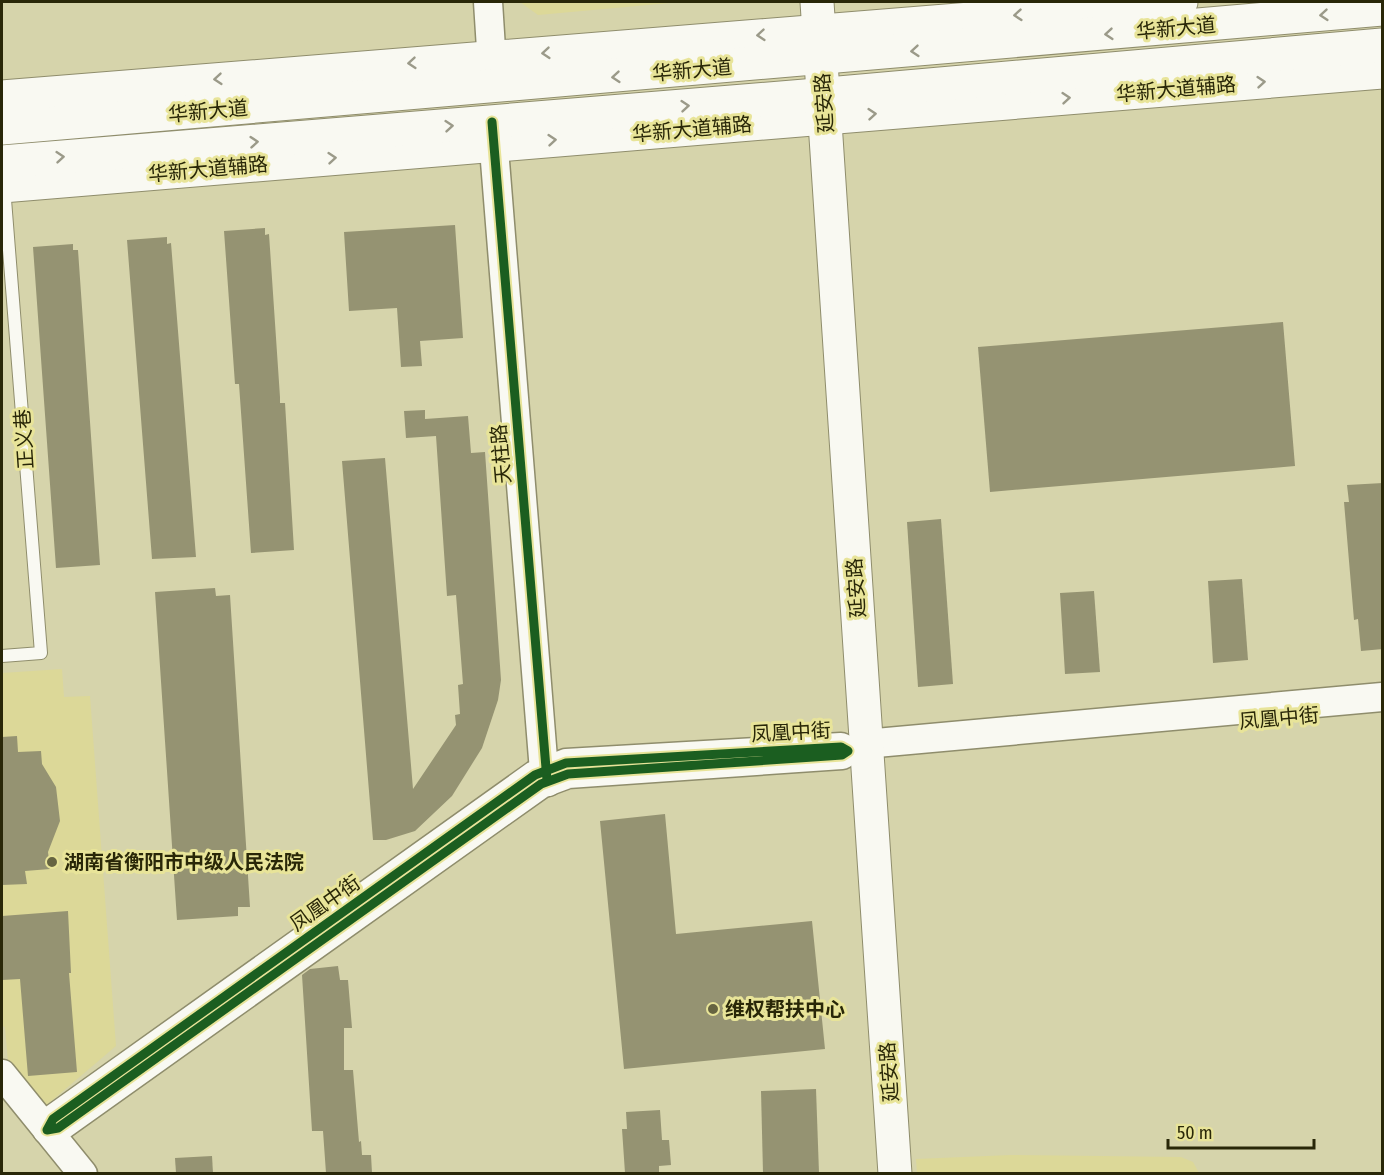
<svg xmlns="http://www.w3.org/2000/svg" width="1384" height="1175" viewBox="0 0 1384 1175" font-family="'Fira Sans Condensed','Noto Sans SC',sans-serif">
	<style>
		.built { fill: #dcd898 }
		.building { fill: #959372 }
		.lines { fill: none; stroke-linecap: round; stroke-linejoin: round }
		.service-casing { stroke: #8f8d6c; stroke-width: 14 }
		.tertiary-casing { stroke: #8f8d6c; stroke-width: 31 }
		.secondary-casing { stroke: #8f8d6c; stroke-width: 35 }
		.primary-casing { stroke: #8f8d6c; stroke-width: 35 }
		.trunk-casing { stroke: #8f8d6c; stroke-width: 35 }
		.service { stroke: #f9f9f2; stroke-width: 12 }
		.tertiary { stroke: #f9f9f2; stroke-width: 28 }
		.secondary { stroke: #f9f9f2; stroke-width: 33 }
		.primary { stroke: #f9f9f2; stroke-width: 33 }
		.trunk { stroke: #f9f9f2; stroke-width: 33 }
		.cycleway-casing { stroke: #e8e499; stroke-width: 13 }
		.cycleway { stroke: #1b5e20; stroke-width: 9 }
		.oneway { stroke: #9b9a89 }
		.poi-dot { fill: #666441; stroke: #e8e499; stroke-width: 2 }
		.labels { text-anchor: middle; stroke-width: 6; stroke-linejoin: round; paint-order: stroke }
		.street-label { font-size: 20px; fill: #292708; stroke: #e8e499 }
		.poi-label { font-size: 20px; font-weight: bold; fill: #292708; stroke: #e8e499; text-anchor: start }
	</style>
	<rect width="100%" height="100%" fill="#d6d4ab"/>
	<g class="built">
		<polygon points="520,2 681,2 538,15"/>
		<polygon points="62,669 64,697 90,696 116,1046 42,1109 9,1073 5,1027 2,1026 2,673"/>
		<polygon points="1011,1155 1181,1157 1193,1162 1199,1173 917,1173 916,1159"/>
	</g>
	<g class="building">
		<polygon points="455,225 463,338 420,341 422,366 401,367 397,308 349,311 344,232"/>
		<polygon points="265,228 265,235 269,234 280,397 280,403 285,403 294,550 251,553 239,384 235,384 224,231"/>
		<polygon points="167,237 167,244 171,243 196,557 152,559 127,240"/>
		<polygon points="73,244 73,250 78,250 100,565 56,568 33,247"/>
		<polygon points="1283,322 1295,466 990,492 978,347"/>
		<polygon points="425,410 425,419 468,416 471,453 485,452 501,680 498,700 482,748 452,796 415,831 386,840 373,840 342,461 385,458 413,789 456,725 455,715 460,714 458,685 463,684 456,595 447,596 436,436 406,438 404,411"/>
		<polygon points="1383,483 1383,649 1361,651 1358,619 1354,620 1344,502 1349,502 1347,485"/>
		<polygon points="941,519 953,684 918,687 907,522"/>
		<polygon points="1242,579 1248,660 1213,663 1208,581"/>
		<polygon points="215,588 216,596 230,595 250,907 238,907 238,916 177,920 155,592"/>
		<polygon points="1094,591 1100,672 1065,674 1060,593"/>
		<polygon points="17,736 18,752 41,751 42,764 56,787 60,821 48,852 50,869 25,871 27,884 2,885 2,737"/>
		<polygon points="665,814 676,934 812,921 825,1049 624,1069 600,821"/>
		<polygon points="68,911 71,973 69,973 77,1072 28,1076 20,979 2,980 2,916"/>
		<polygon points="338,966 340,980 348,980 352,1028 344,1028 344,1070 353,1070 359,1142 361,1141 362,1155 371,1155 372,1173 326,1173 323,1131 312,1131 302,975 310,969"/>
		<polygon points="816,1089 819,1173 763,1173 761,1091"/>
		<polygon points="660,1110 662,1140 669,1140 671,1165 659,1166 659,1173 625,1173 622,1129 627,1129 626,1112"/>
		<polygon points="212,1156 213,1173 176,1173 175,1158"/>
	</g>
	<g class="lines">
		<defs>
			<polyline id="service" points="2,656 41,653 4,187"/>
			<g id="tertiary">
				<polyline points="488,2 493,80"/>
				<polyline points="492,124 544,771 548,782"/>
				<polygon points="841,747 848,751 842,755 568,774 541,784 58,1128 47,1130 53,1119 535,775 566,763"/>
				<polyline points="867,748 876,743 1382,697"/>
				<polyline points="2,1074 83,1174"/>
			</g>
			<polyline id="secondary" points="817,2 895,1174"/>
			<g id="primary">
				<polyline points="2,97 1181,2"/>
				<polyline points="2,186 1382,72"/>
			</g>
			<g id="trunk">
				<polyline points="2,128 1382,9"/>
				<polyline points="2,162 805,96 1382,45"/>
			</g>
		</defs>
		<use href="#service" class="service-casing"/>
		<use href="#tertiary" class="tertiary-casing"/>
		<use href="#secondary" class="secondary-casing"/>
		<use href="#primary" class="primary-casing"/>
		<use href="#trunk" class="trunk-casing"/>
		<use href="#service" class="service"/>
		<use href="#tertiary" class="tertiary"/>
		<use href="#secondary" class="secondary"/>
		<use href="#primary" class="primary"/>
		<use href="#trunk" class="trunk"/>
		<defs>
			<g id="cycleway">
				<polyline points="492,122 547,780"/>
				<polygon points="841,747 848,751 842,755 568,774 541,784 58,1128 47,1130 53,1119 535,775 566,763"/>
			</g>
		</defs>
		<use href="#cycleway" class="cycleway-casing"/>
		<use href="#cycleway" class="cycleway"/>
	</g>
	<defs><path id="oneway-chevron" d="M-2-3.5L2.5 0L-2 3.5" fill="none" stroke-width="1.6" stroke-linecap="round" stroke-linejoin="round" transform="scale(1.5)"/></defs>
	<g class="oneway">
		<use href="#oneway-chevron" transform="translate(1018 15) rotate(175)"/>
		<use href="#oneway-chevron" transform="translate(1324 15) rotate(175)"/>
		<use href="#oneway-chevron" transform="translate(1109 34) rotate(175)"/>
		<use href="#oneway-chevron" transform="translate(761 35) rotate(175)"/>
		<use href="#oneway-chevron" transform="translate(915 51) rotate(175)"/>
		<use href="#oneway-chevron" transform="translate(546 53) rotate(175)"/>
		<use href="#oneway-chevron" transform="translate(412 63) rotate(175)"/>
		<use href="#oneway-chevron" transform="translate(616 77) rotate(175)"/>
		<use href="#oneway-chevron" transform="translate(218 79) rotate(175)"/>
		<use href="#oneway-chevron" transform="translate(1261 82) rotate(-5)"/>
		<use href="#oneway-chevron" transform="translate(1066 98) rotate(-5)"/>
		<use href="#oneway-chevron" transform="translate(685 106) rotate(-5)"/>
		<use href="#oneway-chevron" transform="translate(872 114) rotate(-5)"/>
		<use href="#oneway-chevron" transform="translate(449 126) rotate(-5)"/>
		<use href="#oneway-chevron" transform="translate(552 140) rotate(-5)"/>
		<use href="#oneway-chevron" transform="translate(254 142) rotate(-5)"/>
		<use href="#oneway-chevron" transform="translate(60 157) rotate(-5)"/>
		<use href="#oneway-chevron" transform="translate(332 158) rotate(-5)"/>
	</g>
	<g class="poi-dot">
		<circle cx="52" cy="862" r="6"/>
		<circle cx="713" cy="1009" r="6"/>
	</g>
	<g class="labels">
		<g class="street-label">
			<text transform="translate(1176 28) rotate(-5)" y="7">华新大道</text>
			<text transform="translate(692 70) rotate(-5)" y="7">华新大道</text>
			<text transform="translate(1176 89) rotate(-5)" y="7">华新大道辅路</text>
			<text transform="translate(824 103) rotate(-94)" y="7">延安路</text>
			<text transform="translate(208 111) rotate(-5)" y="7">华新大道</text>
			<text transform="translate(692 129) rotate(-5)" y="7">华新大道辅路</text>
			<text transform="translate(208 169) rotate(-5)" y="7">华新大道辅路</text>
			<text transform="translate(24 439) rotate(-94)" y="7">正义巷</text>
			<text transform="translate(501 454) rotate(-95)" y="7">天柱路</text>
			<text transform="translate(856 588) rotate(-94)" y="7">延安路</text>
			<text transform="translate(1279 718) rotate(-5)" y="7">凤凰中街</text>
			<text transform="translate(791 732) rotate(-3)" y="7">凤凰中街</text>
			<text transform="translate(325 903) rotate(-35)" y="7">凤凰中街</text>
			<text transform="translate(889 1072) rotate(-94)" y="7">延安路</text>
		</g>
		<g class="poi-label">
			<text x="64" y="869">湖南省衡阳市中级人民法院</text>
			<text x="725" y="1016">维权帮扶中心</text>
		</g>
	</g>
	<rect width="1384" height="1175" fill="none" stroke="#292708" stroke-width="6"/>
	<path d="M1168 1139v9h146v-9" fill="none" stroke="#292708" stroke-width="3"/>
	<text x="1177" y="1139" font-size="18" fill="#292708" stroke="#e8e499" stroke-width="4.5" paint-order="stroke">50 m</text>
</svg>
